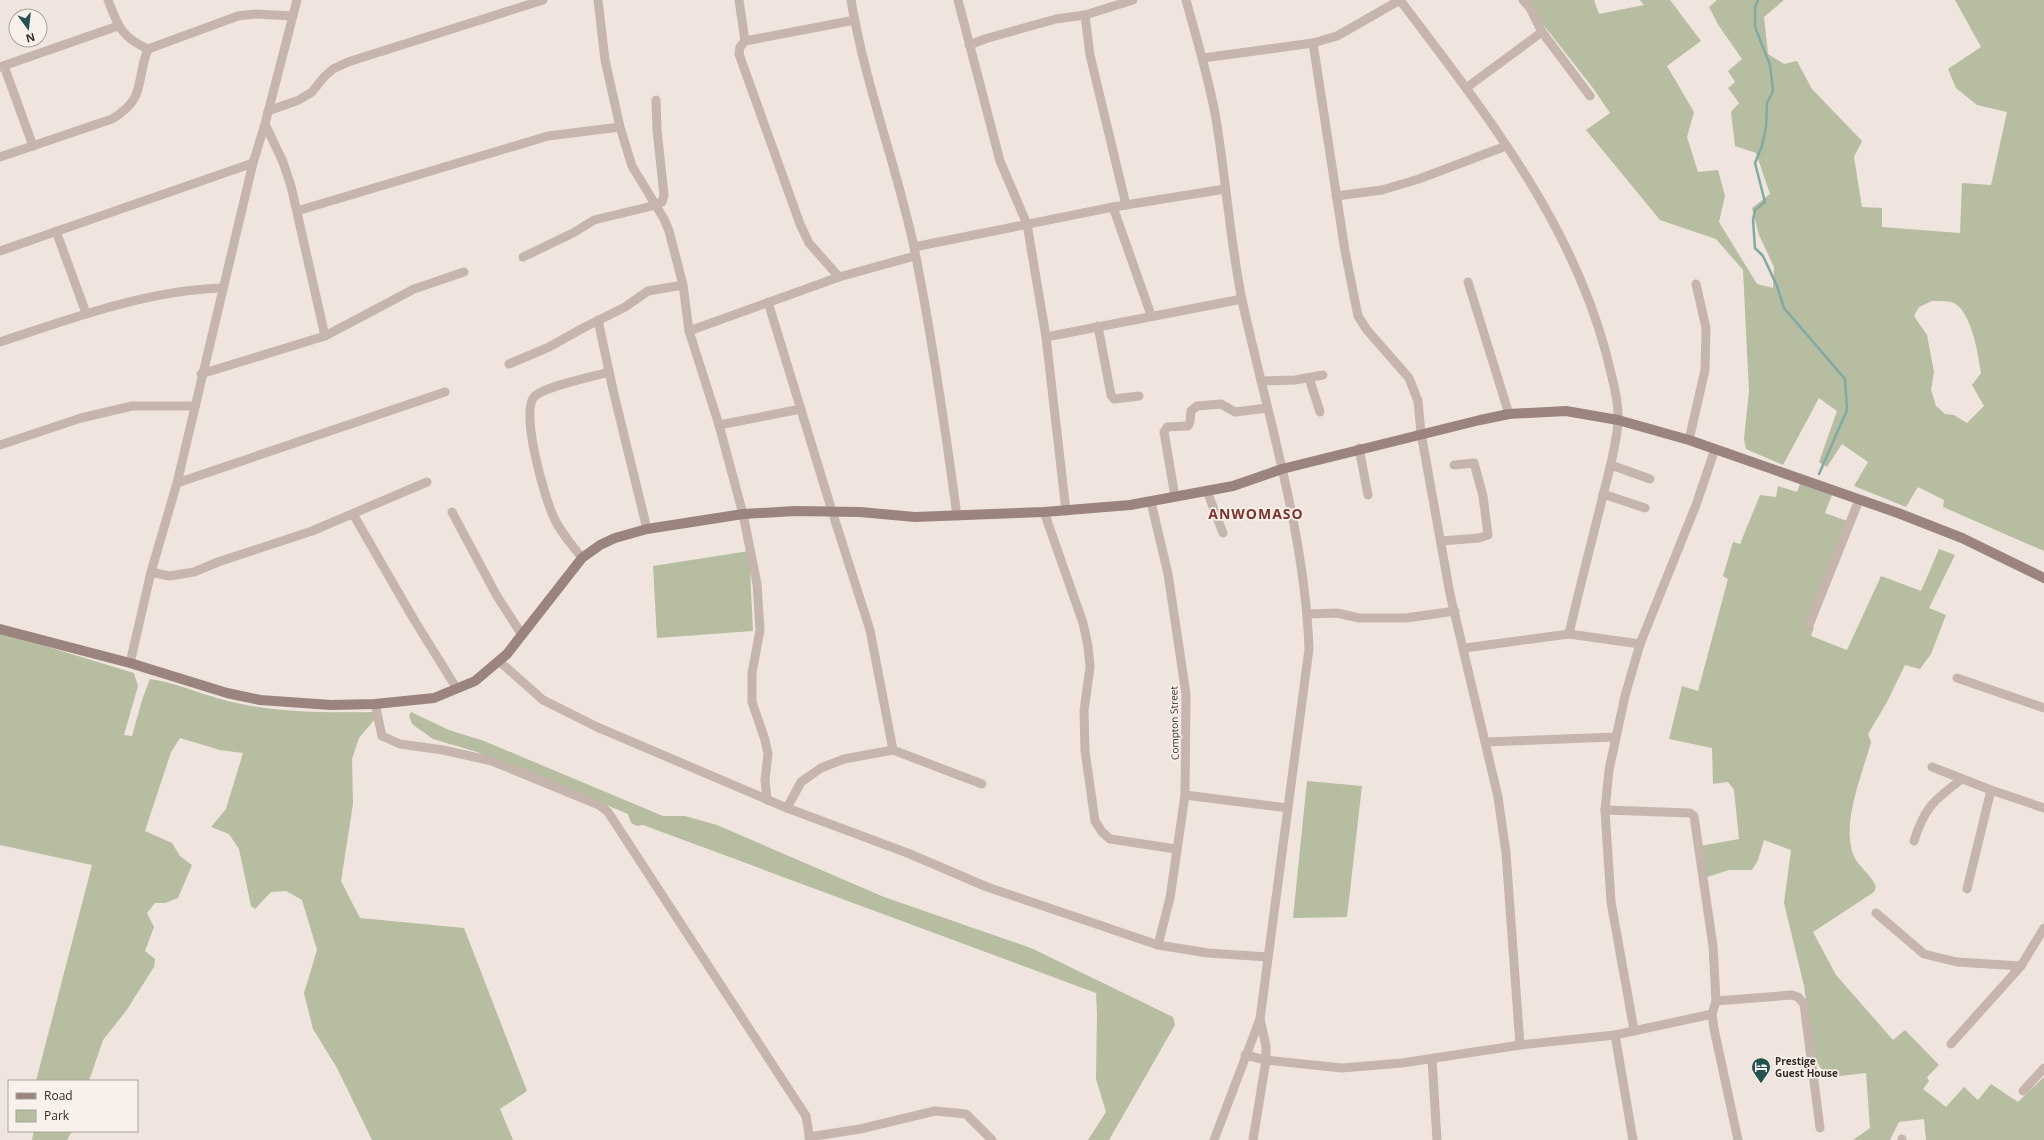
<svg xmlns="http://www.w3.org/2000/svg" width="2044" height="1140" viewBox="0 0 2044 1140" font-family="'Open Sans',sans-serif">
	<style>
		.green { fill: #b6bda0; fill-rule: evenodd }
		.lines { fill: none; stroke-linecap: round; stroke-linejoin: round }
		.stream { stroke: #81a9a6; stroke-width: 2.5 }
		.street { stroke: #c6b5ac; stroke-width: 9 }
		.secondary { stroke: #9a847d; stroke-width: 10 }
		.labels { text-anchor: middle; stroke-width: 3.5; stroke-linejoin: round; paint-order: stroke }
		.street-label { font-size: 10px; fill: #352c2a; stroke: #f8f0ea }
		.poi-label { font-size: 10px; font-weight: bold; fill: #352c2a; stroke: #f8f0ea; text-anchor: start }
		.district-label { font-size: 14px; font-weight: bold; letter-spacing: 1px; fill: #7a362d; stroke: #f8f0ea }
	</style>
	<rect width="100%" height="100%" fill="#efe5de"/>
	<g class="green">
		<path d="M1524,0H1594L1599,14L1644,5L1640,0H1670L1701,41L1667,66L1694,112L1687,137L1698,172L1718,170L1725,196L1719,222L1757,284L1773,288L1774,267L1759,235L1752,208L1770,194L1756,153L1735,146L1731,112L1739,103L1728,88L1735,82L1728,71L1742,59L1719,26L1709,7L1717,0H1784L1764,17L1768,54L1784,64L1797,61L1812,89L1862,141L1854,157L1862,207L1882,208V227L1960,233L1962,183L1991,185L2007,112L1977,105L1956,88L1948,69L1981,47L1955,0H2044V551L1943,507L1944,500L1918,487L1906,507L1854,486L1868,462L1842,444L1827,467L1819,462L1837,411L1819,398L1783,465L1746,449L1744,439L1749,391L1743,270L1716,239L1660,220L1586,130L1610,113L1593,88ZM1932,301C1939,301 1949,301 1954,303C1972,313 1978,354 1981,373L1972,385L1984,406L1967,423L1954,415L1945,414L1936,406L1931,390L1934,372L1927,335L1914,316L1919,307Z"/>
		<path d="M1800,484L1832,495L1825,513L1847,521L1806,624L1814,627L1811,636L1847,650L1881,576L1921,591L1939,549L1955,555L1929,608L1946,615L1931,654L1920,669L1905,665L1887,702L1868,734L1871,742C1862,775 1843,819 1852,851C1856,866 1871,873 1876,887L1874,892L1813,932L1836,975L1893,1040L1905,1030L1939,1065L1927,1077L1929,1081L1923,1089L1946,1107L1964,1087L1978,1100L1991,1084L2018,1102L2044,1077V1140H1926L1924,1119L1899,1122L1890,1140H1853L1870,1128L1866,1073L1831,1077L1822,1070L1814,1057L1804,986L1784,903L1791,850L1764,840L1758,860L1752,870H1729L1707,877L1700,846L1739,839L1734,790L1728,782L1713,784L1712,748L1669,739L1682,686L1698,691L1728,579L1723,576L1733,542L1740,544L1760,495L1776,497L1778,486L1797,492Z"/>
		<polygon points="749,551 753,631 657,638 653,566"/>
		<path d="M0,634L22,639L134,673L138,686L124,735L132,736L142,700L150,679C174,682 195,692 217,698C269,713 322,713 375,712V719L359,738L352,759L353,804L341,881L360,918L464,928L527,1091L500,1109L513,1140H372L337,1068L313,1029L304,993L317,950L302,900L286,891L271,892L255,909L251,906L239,849L229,834L211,827L226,809L243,753L220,750L180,738L171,752L145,831L172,843L180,856L192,865L178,898L165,903H155L147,913L154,927L145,951L155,959L154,967L126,1011L103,1040L89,1081H36L92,865L0,845Z"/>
		<polygon points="411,712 449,730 484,741 663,816 685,816 717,825 884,897 1031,948 1173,1017 1175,1025 1109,1140 1088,1140 1106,1112 1096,1079 1097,1015 1096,993 643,825 637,826 631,823 628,814 477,752 433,739 412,724 409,716"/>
		<polygon points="1307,781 1362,786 1347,917 1293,918"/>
		<polygon points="34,1131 72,1131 67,1140 32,1140"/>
	</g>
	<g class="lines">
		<polyline class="stream" points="1758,0 1755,7 1755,27 1770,65 1773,91 1767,103 1766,127 1762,146 1755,163 1765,202 1755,210 1753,220 1755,248 1763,256 1777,286 1784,308 1845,379 1847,410 1819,474"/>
		<g class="street">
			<path d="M108,0C118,26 121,37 148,49L238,16L255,14L293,16"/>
			<polyline points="598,0 605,60 620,127 632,166 664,219 669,231 683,285 689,331 719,425 743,514 757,584 760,630 752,673 752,702 765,740 768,754 765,780 767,800"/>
			<polyline points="739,0 745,41"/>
			<path d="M851,0C865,84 896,164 914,247C932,336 945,426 957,516"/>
			<polyline points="958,0 1000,161 1027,224 1046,337 1066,511"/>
			<path d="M1186,0C1197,40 1209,79 1216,119C1226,179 1230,241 1242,300C1267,414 1305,533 1309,649L1260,1019L1214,1140"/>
			<path d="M1400,0C1482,109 1570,218 1606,353C1611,374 1619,399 1618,422C1616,450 1607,477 1601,504C1590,547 1579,590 1569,634"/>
			<polyline points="1523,0 1530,8 1542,32 1590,96"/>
			<polyline points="1085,15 1090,55 1126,205"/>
			<polyline points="1313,43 1345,251 1358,316 1367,330 1409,378 1418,401 1421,433 1450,594 1498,797 1506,853 1520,1045"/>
			<polyline points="969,45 988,38 1056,19 1085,15 1133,0"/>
			<polyline points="1203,58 1313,43 1337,36 1400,0"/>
			<polyline points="4,66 33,146"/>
			<polyline points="0,67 118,26"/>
			<polyline points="1466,88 1542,32"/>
			<polyline points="268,111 299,100 312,92 324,77 333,69 348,62 543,0"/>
			<polyline points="265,124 283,162 291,186 325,336"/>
			<path d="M0,157L112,119C147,98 135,82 148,49"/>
			<polyline points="1336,196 1382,190 1419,179 1506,146"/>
			<polyline points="1113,207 1151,315"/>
			<polyline points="297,211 548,136 620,127"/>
			<polyline points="56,231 86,313"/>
			<polyline points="914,247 1113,207 1225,189"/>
			<polyline points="0,251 253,163"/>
			<polyline points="523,257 573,233 594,220 656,205 662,202 664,195 657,130 656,100"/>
			<polyline points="839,277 809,243 800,224 739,54 740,47 745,41 855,20"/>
			<polyline points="1468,282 1509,414"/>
			<polyline points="768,302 832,511 870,630 893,750"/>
			<polyline points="598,320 613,390 647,529"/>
			<polyline points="1098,326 1111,395 1114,399 1139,396"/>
			<polyline points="689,331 839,277 915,256"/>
			<polyline points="1046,337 1242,299"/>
			<path d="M0,342C70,319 148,290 222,288"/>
			<polyline points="509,364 549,347 585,327 625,307 648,291 683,285"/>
			<polyline points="201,374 325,336 414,289 464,272"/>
			<polyline points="1309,378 1320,412"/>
			<polyline points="1261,381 1295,380 1323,375"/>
			<polyline points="719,425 801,409"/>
			<polyline points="1689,440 1705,370 1706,328 1696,284"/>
			<polyline points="0,445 81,418 132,406 195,406"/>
			<polyline points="1359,448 1368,495"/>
			<polyline points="1611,465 1650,479"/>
			<polyline points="177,483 445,392"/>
			<polyline points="1207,491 1223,533"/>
			<polyline points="1603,494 1645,508"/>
			<polyline points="1175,497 1164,432 1167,427 1188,426 1190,422 1191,411 1197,406 1221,404 1235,412 1267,408"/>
			<polyline points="1151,502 1168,574 1186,694 1185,795 1170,898 1158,945"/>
			<polyline points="452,512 497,596 522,635"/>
			<polyline points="1044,512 1083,623 1088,646 1090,667 1084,711 1085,751 1095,821 1102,832 1110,839 1176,849"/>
			<polyline points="353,514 413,618 457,689"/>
			<polyline points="1441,541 1479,538 1488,535 1483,496 1474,463 1454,465"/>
			<path d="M582,558C572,545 561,533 554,518C545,499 520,413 534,397C542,387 595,376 609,372"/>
			<polyline points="151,572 169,576 194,572 218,562 312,531 427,482"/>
			<polyline points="1308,614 1337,613 1359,618 1406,618 1455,611"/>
			<polyline points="1809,625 1859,500"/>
			<polyline points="1465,648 1569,634 1640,644"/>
			<polyline points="499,661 543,700 597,727 787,808 910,854 987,887 1158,945 1208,953 1268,957"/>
			<polyline points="130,663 151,572 177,483 253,163 265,124 297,0"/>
			<polyline points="1957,678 2044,708"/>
			<polyline points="375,704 382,736 400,744 443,750 492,761 599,805 608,812 806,1116 810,1140"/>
			<polyline points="1485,742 1615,737"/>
			<polyline points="1932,767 1991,790 2044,808"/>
			<polyline points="1185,795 1288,808"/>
			<polyline points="787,808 801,782 821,768 844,759 893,750 982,784"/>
			<polyline points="1605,810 1690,813 1694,816 1713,946 1716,1001 1712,1014 1714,1029 1738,1140"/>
			<path d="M1914,841C1924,808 1935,799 1962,779"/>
			<polyline points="1967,889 1991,790"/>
			<polyline points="1876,913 1924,954 1957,962 2021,966"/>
			<polyline points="1716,1001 1792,995 1798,997 1804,1004 1820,1128"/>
			<polyline points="1634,1030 1611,902 1605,810 1609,770 1625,696 1640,644 1696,505 1715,449"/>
			<polyline points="1615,1035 1633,1140"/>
			<polyline points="1951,1044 2021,966 2044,928"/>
			<polyline points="1245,1055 1266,1060 1342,1068 1402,1063 1520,1045 1615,1035 1712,1014"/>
			<polyline points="1432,1059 1437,1140"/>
			<polyline points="2023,1091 2044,1068"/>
			<polyline points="809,1137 860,1129 935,1111 966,1114 992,1140"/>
			<polyline points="1253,1140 1266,1060 1266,1046 1260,1019"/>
			<polyline points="1902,1140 1902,1139"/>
		</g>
		<polyline class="secondary" points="0,629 130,663 227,693 260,700 331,705 375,704 434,698 475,681 507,654 582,558 600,545 615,538 647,529 743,514 795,511 860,512 915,517 1044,512 1130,505 1233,486 1282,469 1480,420 1509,414 1566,411 1618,420 1689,440 1898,513 1962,538 2044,578"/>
	</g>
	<defs>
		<symbol id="hotel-pin" viewBox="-11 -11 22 30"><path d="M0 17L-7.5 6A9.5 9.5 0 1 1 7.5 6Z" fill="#24524f" stroke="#f8f0ea"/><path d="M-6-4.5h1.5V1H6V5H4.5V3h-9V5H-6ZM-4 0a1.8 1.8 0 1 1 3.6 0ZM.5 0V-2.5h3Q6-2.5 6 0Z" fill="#fff"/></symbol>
	</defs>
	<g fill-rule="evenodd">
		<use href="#hotel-pin" x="1750" y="1056" width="22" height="30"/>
	</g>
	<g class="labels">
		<g class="street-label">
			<text transform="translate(1174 723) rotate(-91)" y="4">Compton Street</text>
		</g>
		<g class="poi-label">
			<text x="1775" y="1065">Prestige<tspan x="1775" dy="12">Guest House</tspan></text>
		</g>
		<g class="district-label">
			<text x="1256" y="519">ANWOMASO</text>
		</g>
	</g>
	<rect x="8" y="1080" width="130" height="52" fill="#f8f0ea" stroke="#aaa29d"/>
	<rect x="16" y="1093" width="20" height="6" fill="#9a847d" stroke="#aaa29d"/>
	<text x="44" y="1100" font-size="12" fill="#352c2a">Road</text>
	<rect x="16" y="1110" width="20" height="12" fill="#b6bda0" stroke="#aaa29d"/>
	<text x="44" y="1120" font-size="12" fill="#352c2a">Park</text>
	<g transform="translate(28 28) rotate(165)"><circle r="19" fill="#f8f0ea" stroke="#aaa29d"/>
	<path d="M0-3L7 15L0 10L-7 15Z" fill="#24524f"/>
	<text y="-6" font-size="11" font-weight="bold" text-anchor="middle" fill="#352c2a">N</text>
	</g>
</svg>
